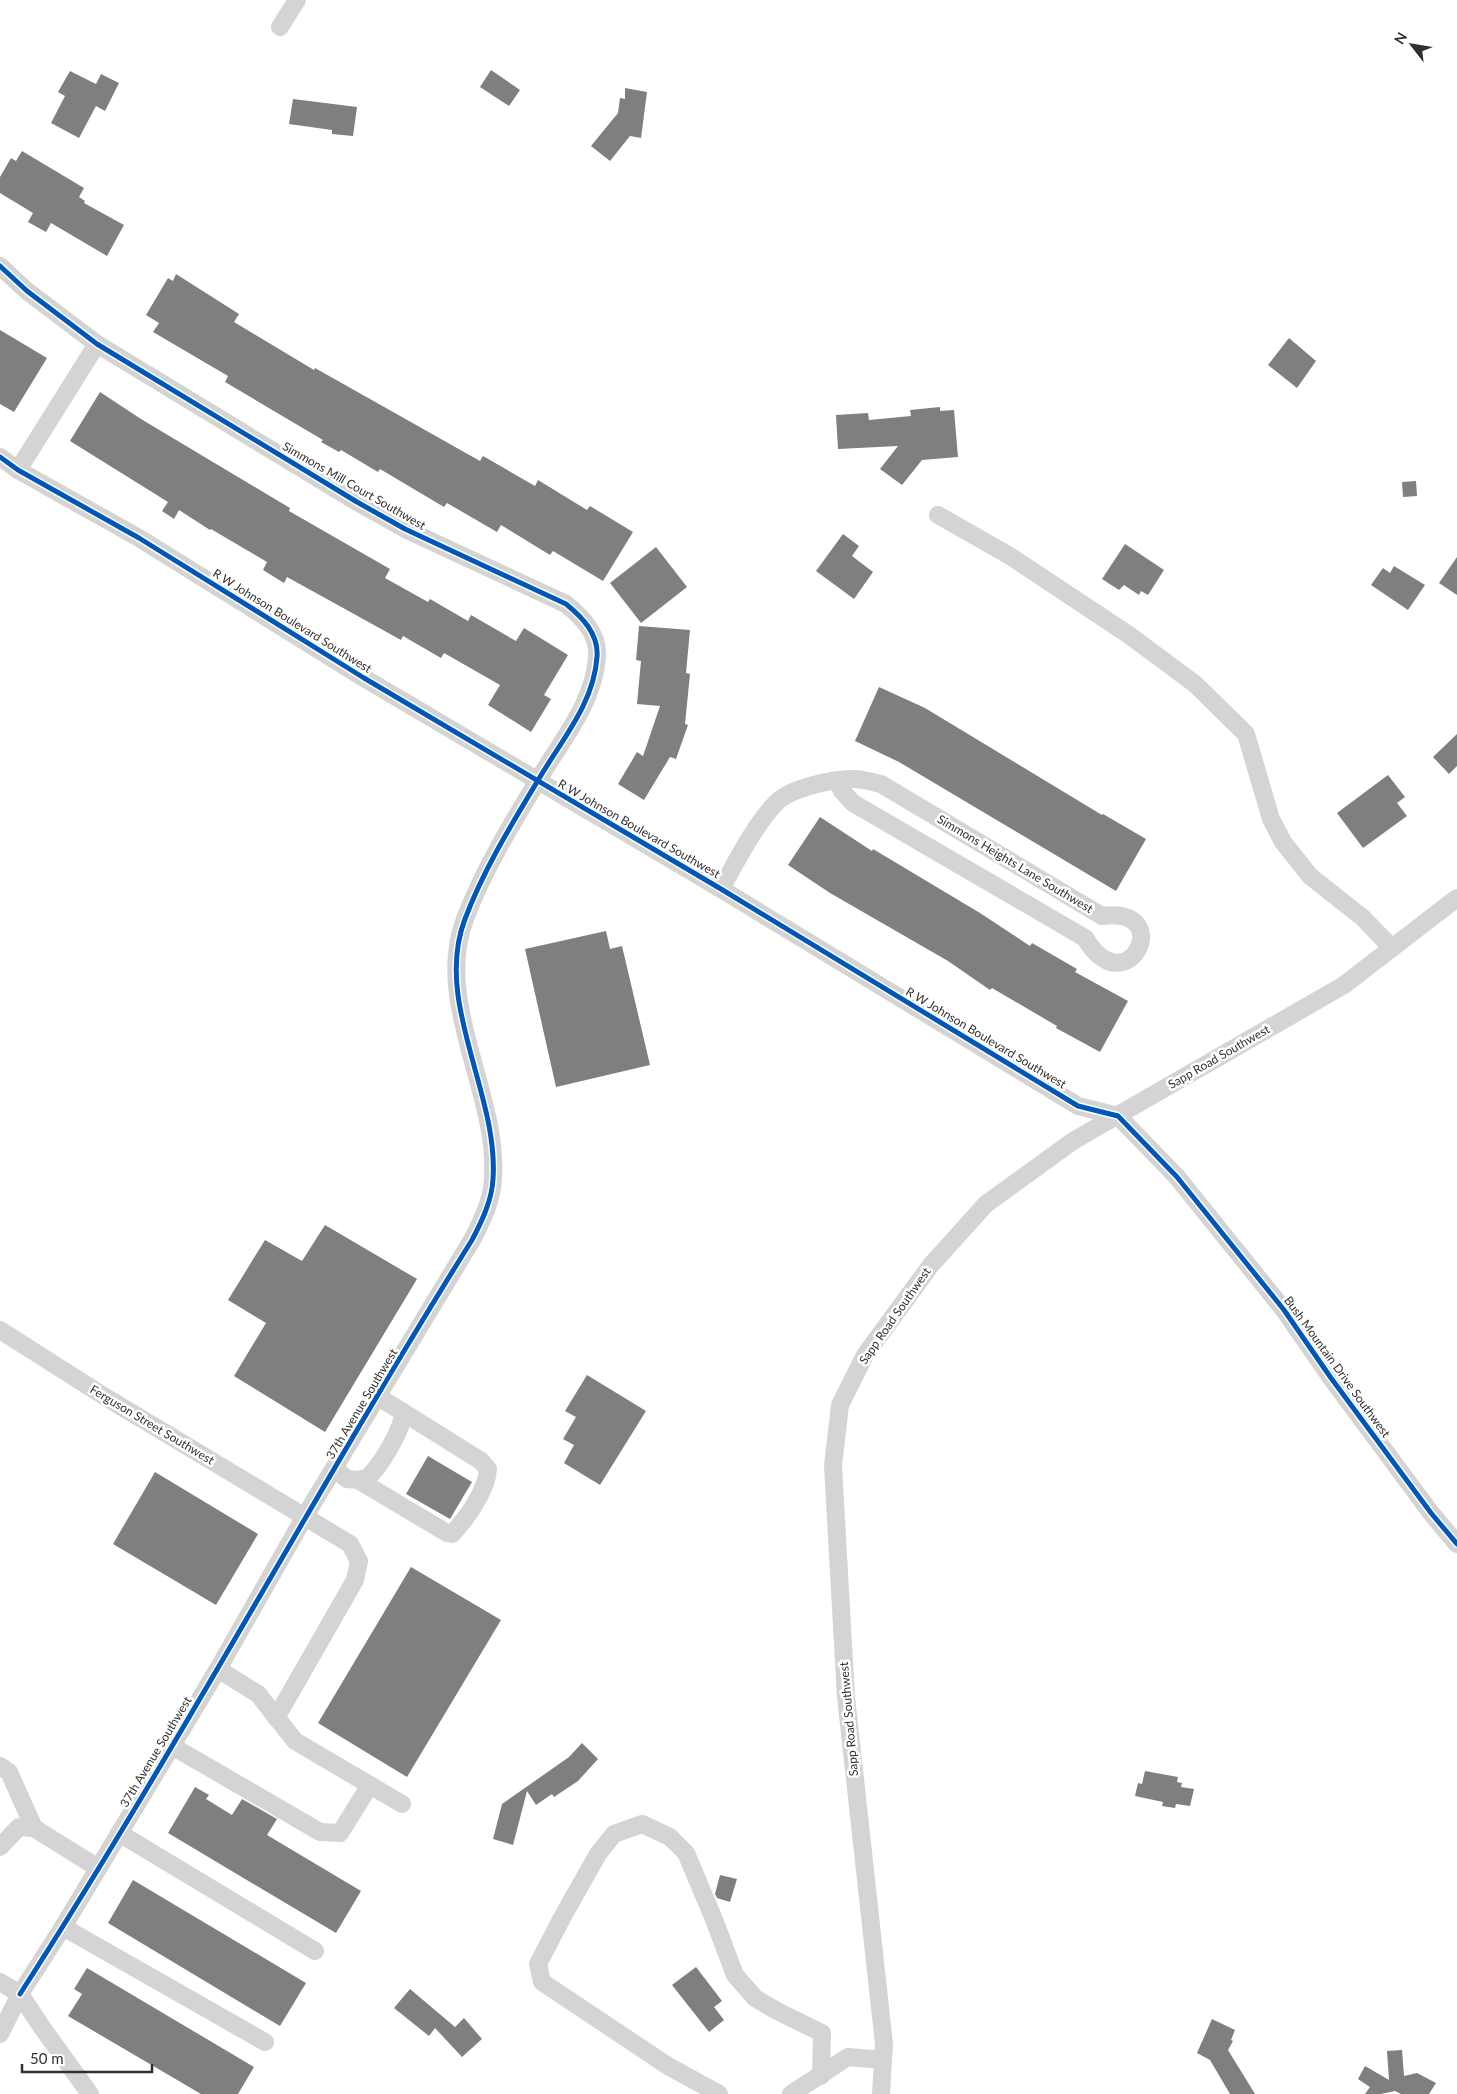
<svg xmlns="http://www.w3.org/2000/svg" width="1457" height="2094" viewBox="0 0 1457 2094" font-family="Lato,sans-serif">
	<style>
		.building { fill: #7f7f7f }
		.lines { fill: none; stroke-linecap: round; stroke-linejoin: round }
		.minor { stroke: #d4d4d4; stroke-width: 18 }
		.cycleway-casing { stroke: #fff; stroke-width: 8 }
		.cycleway { stroke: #0057b8; stroke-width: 5 }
		.labels { text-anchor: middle; stroke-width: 5; stroke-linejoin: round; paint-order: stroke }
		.street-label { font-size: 12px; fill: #303030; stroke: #fff }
	</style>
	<rect width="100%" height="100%" fill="#fff"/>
	<g class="building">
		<polygon points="491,70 520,90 509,106 480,87"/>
		<polygon points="70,71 96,84 101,74 119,83 105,111 96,106 79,138 51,123 65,96 58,92"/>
		<polygon points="625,88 647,92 641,138 630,136 610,161 591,146 618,113 620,98 625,99"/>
		<polygon points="293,99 357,107 353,136 332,134 332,130 289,124"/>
		<polygon points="22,151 84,188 79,197 85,201 84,203 124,225 107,256 51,223 46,232 28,222 33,213 0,193 0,177 11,158 16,161"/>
		<polygon points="176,274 239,314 234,322 314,370 315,368 480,461 483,456 535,486 538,480 587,510 590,506 633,532 603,581 553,551 550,555 501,525 497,532 447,503 444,507 380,469 378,472 341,450 339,452 321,442 323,440 225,382 228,376 153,332 159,323 146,315 168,278 173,281"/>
		<polygon points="0,330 47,358 14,412 0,404"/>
		<polygon points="1289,338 1316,361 1297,388 1268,365"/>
		<polygon points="100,392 141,419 290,508 289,511 390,569 385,578 428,602 430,599 468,621 471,615 516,641 524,628 568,655 544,695 551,699 531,732 488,705 500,685 444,653 441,658 403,636 401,640 287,577 284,583 263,570 267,562 211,529 210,530 179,510 174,519 162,511 168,502 70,441"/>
		<polygon points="940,407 940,411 954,410 958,457 922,460 902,485 880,469 898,446 838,449 836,415 868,413 869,420 911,416 910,410"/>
		<polygon points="1416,481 1417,496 1403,497 1402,482"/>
		<polygon points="843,534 859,546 852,556 873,572 854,599 816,571"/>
		<polygon points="1125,544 1164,570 1148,595 1141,591 1139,595 1124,585 1119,590 1102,579"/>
		<polygon points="656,547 687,587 641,623 610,583"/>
		<polygon points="1457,557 1457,595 1439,583"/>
		<polygon points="1394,566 1425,585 1408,610 1371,585 1383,568 1390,573"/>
		<polygon points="639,626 690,630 686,673 690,674 685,724 688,725 676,759 670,757 644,800 618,784 637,752 643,756 660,706 637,704 641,661 636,660"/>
		<polygon points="879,687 925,708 1102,815 1103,814 1146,839 1116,891 899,762 855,741"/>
		<polygon points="1457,734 1457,766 1449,774 1433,757"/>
		<polygon points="1388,775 1405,797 1397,803 1407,816 1363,848 1337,813"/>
		<polygon points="820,817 872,851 873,849 980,913 1030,946 1032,943 1077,969 1075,972 1128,1001 1100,1052 1056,1028 1057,1026 992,988 990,990 948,961 830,893 788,865"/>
		<polygon points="606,931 610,949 622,946 650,1065 556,1087 525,949"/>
		<polygon points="325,1225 417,1279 325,1432 234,1376 266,1323 228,1300 265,1240 302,1261"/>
		<polygon points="587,1375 646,1411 600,1485 564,1463 574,1445 563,1439 576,1417 565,1411"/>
		<polygon points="428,1456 472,1482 450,1519 406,1494"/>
		<polygon points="155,1472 258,1534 216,1605 113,1544"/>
		<polygon points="411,1567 501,1620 407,1777 318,1723"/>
		<polygon points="582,1743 598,1759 578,1781 554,1797 552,1794 536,1805 527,1791 513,1845 493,1839 502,1804 569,1757"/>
		<polygon points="1145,1771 1178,1777 1177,1782 1182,1783 1181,1787 1194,1789 1190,1806 1176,1804 1175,1808 1162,1806 1163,1802 1135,1796 1138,1783 1142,1784"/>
		<polygon points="195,1787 209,1795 206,1799 232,1815 242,1799 277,1819 267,1835 361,1891 336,1933 168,1833"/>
		<polygon points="720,1875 737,1879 730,1902 717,1898 715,1894"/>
		<polygon points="133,1880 306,1983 280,2026 108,1923"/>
		<polygon points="696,1967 722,2001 714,2007 724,2020 709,2032 672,1985"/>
		<polygon points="87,1968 254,2067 238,2094 201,2094 68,2016 82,1994 74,1989"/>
		<polygon points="410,1989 455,2027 464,2018 482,2039 462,2057 435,2028 429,2036 394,2008"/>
		<polygon points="1212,2019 1235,2030 1231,2040 1233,2041 1228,2050 1255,2094 1230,2094 1210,2060 1197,2053"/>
		<polygon points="1402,2050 1404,2076 1417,2073 1436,2083 1429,2094 1401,2094 1395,2091 1381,2094 1365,2094 1370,2087 1358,2079 1365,2066 1389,2080 1387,2051"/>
	</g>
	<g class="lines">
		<g class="minor">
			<polyline points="280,27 297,0"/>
			<path d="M0,266L27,291L97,344L357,502L405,529L566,604C582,617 599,634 597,657C594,704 560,742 537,782C511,825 483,871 465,919C433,1002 499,1094 493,1179C492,1200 482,1221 472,1240L305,1516L218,1669L63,1927L20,1994L0,2034"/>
			<polyline points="0,457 18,470 139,538 364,678 721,889 1078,1106 1118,1116 1177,1177 1284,1310 1331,1378 1431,1513 1457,1544"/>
			<polyline points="18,470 97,344"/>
			<polyline points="938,515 1010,556 1129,635 1195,684 1246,734 1271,819 1283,842 1310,876 1363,918 1392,948"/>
			<path d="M721,889C737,860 753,828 775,804C789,788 830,780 850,779C861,778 871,782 881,784L1102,916C1178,906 1127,1008 1085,938L853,803L842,791L837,781"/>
			<polyline points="0,1330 107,1398 350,1544 359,1561 355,1580 276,1718"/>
			<path d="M335,1469L347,1479L358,1480L447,1533L452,1534C467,1518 487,1490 488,1469L481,1461L377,1396"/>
			<path d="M358,1480C359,1480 366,1478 366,1478C378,1472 405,1425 403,1412"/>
			<polyline points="218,1669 258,1694 295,1741 402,1804"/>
			<polyline points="172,1746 320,1832 340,1833 370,1785"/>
			<polyline points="0,1766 9,1772 34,1828"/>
			<polyline points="119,1833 315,1951"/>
			<polyline points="0,1847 19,1827 34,1828 98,1868"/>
			<polyline points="63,1927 265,2042"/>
			<polyline points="0,1982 20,1994 41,2026 90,2094"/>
			<polyline points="719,2094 668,2066 542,1982 538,1964 563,1916 598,1854 614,1834 642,1824 670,1837 686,1853 713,1917 735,1975 755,1998 777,2011 822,2033 821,2076"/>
			<polyline points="791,2094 848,2057 883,2060"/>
			<polyline points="881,2094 884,2044 846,1697 833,1466 840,1405 865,1355 931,1265 986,1204 1073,1141 1344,985 1457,898"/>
		</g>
		<defs>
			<g id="cycleway">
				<path d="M0,266L27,291L97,344L357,502L405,529L566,604C582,617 599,634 597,657C594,704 560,742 537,782C511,825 483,871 465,919C433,1002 499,1094 493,1179C492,1200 482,1221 472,1240C317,1488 179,1747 20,1994"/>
				<polyline points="0,457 18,470 139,538 364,678 721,889 1078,1106 1118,1116 1177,1177 1284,1310 1331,1378 1431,1513 1457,1544"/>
			</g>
		</defs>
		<use href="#cycleway" class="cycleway-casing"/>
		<use href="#cycleway" class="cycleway"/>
	</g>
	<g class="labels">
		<g class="street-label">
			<text transform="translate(354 486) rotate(30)" y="4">Simmons Mill Court Southwest</text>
			<text transform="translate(292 621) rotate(32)" y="4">R W Johnson Boulevard Southwest</text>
			<text transform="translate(639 829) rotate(30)" y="4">R W Johnson Boulevard Southwest</text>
			<text transform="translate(1015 864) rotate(31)" y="4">Simmons Heights Lane Southwest</text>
			<text transform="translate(986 1038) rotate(31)" y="4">R W Johnson Boulevard Southwest</text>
			<text transform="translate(1219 1057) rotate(-30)" y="4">Sapp Road Southwest</text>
			<text transform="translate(895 1316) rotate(-55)" y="4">Sapp Road Southwest</text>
			<text transform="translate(1337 1367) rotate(54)" y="4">Bush Mountain Drive Southwest</text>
			<text transform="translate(362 1404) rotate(-59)" y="4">37th Avenue Southwest</text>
			<text transform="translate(152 1425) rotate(31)" y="4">Ferguson Street Southwest</text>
			<text transform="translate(849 1719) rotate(-95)" y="4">Sapp Road Southwest</text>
			<text transform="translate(156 1752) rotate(-59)" y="4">37th Avenue Southwest</text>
		</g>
	</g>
	<g transform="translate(1412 45) rotate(301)" stroke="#ffffff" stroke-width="4" paint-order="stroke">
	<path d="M0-4L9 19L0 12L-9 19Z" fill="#303030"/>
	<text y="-8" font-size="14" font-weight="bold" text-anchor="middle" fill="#303030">N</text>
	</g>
	<path d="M22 2064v8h130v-8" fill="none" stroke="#303030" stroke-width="2.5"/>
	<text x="30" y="2064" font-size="15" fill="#303030" stroke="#ffffff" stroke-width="4" paint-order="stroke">50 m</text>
</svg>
